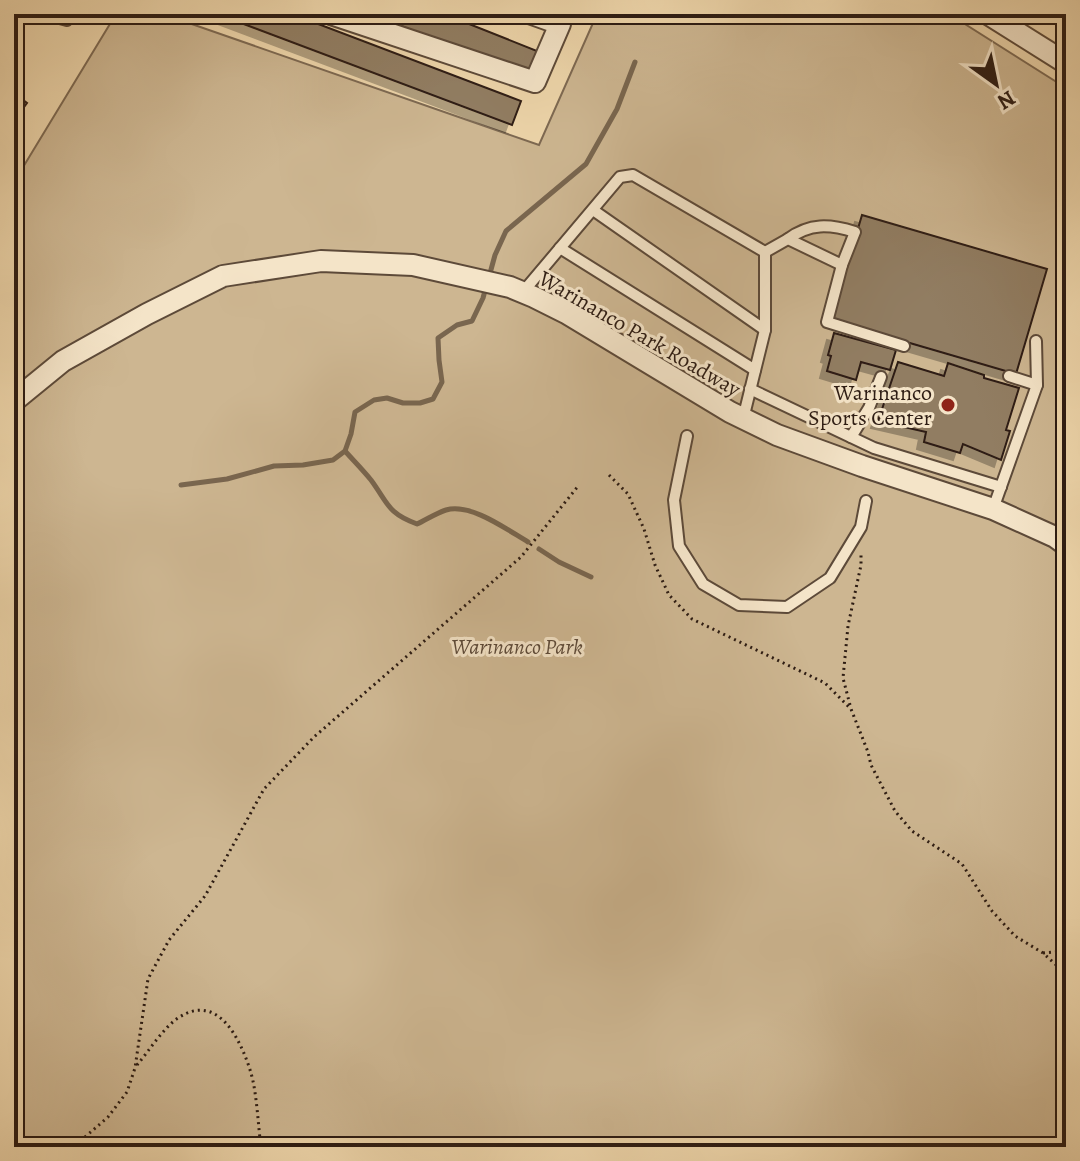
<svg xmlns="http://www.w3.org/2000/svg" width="1080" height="1161" viewBox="0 0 1080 1161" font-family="Alegreya,serif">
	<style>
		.green { fill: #cdb691; stroke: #7d6952; stroke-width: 2 }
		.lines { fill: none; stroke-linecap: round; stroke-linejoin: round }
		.stream { stroke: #79664f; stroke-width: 5 }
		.building { fill: #917d62; stroke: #2d1c13; stroke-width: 2; filter: url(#shadow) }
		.lane-casing { stroke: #5d4a39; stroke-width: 14 }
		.street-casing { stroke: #5d4a39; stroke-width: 24 }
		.path { stroke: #2d1c13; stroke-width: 3; stroke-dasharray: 2 4; stroke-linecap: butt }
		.lane { stroke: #f4e4c8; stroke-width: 10 }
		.street { stroke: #f4e4c8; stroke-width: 20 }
		.poi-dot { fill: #8f2418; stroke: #f4e4c8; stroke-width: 3 }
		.labels { text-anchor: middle; stroke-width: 6; stroke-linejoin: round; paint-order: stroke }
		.street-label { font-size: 22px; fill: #2d1c13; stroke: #f4e4c8 }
		.poi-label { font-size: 22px; fill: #2d1c13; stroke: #f4e4c8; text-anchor: end }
		.park-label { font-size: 22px; font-style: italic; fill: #5d4a39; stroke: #f4e4c8 }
	</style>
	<defs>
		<filter id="shadow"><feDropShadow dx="-7" dy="7" stdDeviation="0" flood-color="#0004"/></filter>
	</defs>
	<rect width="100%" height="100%" fill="#eed6ab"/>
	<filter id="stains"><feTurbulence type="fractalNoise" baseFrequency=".0025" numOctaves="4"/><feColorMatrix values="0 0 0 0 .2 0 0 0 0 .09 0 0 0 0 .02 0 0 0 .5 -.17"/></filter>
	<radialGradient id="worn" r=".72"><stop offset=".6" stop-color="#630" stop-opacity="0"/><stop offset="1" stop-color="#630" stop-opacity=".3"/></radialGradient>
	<polygon class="green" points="116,14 163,14 539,145 597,14 949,14 1066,88 1066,1147 14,1147 14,182"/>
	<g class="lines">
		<g class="stream">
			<polyline points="489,277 495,255 506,231 586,164 617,109 635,62"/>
			<path d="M345,451C353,460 363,470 371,480C388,503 387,513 417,524C426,520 436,513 446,510C471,503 506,529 528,542"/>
			<polyline points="181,485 227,479 274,466 303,465 333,460 345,451 351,434 355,412 374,400 387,398 403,403 420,403 433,399 442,382 439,360 438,338 457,325 472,321 483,298 486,287"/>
			<polyline points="539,549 559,562 591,577"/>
		</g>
	</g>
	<g class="building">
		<polygon points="217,14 292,14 521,101 512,125"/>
		<polygon points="371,14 444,14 537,51 527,76"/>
		<polygon points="14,93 27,103 14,121"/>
		<polygon points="862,215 1047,269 1016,374 831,320"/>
		<polygon points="834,333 896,350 890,370 861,362 856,380 827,371 831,356 828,355"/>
		<polygon points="898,362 944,376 948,363 984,375 984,378 1019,388 1006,430 1010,431 1001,460 963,444 960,453 924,442 926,432 878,421"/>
	</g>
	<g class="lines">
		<defs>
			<g id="lane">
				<polyline points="45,14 67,20"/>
				<polyline points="593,210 765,330"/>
				<path d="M788,239C810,223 829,224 855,232L842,265L827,322L904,346"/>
				<polyline points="560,248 755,370"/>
				<polyline points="765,252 788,239 842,265"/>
				<polyline points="523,292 620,177 633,175 765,252"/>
				<polyline points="1009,376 1037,385"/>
				<polyline points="750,389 874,448 1001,487"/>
				<polyline points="743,419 765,330 765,252"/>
				<polyline points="687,436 674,500 679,546 703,584 739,605 787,607 830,578 861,527 866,501"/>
				<polyline points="851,437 869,408 881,377"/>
				<polyline points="993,509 1037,385 1036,341"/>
			</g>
			<g id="street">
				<polyline points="331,14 535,82 560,24 532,14"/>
				<polyline points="988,14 1066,63"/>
				<polyline points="14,401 63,361 147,314 223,276 321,261 413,265 510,287 534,297 566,313 730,412 777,435 862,466 993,509 1055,537 1066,545"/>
			</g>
		</defs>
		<use href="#lane" class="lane-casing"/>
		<use href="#street" class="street-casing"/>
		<g class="path">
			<polyline points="609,475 628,494 644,529 655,565 669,595 692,619 825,683 851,709 868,752 871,765 895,811 912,831 962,864 992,911 1015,936 1043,953 1066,974"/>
			<polyline points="850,705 843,678 848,626 861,565 861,555"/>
			<polyline points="1043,953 1066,951"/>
			<path d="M137,1065C149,1051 163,1028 178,1018C218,991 241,1040 251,1073C257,1094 258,1125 261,1147"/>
			<polyline points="78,1147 85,1137 108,1117 127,1092 135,1068 148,979 169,940 205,896 264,789 314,737 521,557 579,485"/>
		</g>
		<use href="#lane" class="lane"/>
		<use href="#street" class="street"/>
	</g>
	<circle class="poi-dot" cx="948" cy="405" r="8"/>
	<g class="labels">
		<g class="street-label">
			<text transform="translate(640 333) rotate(30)" y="8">Warinanco Park Roadway</text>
		</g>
		<g class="poi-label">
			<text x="932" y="400">Warinanco<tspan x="932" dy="25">Sports Center</tspan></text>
		</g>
		<g class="park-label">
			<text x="517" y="654">Warinanco Park</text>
		</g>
	</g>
	<rect width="1080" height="1161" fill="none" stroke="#eed6ab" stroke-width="48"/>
	<rect x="16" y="16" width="1048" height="1129" fill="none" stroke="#2d1c13" stroke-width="4"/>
	<rect x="24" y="24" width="1032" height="1113" fill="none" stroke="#2d1c13" stroke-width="2"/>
	<g transform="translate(996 84) rotate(147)" stroke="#f4e4c8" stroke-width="6" paint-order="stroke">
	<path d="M0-6L14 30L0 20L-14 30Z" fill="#2d1c13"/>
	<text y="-12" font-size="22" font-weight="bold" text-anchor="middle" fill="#2d1c13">N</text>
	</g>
	<rect width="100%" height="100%" filter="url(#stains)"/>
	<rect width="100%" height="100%" fill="url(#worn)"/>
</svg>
